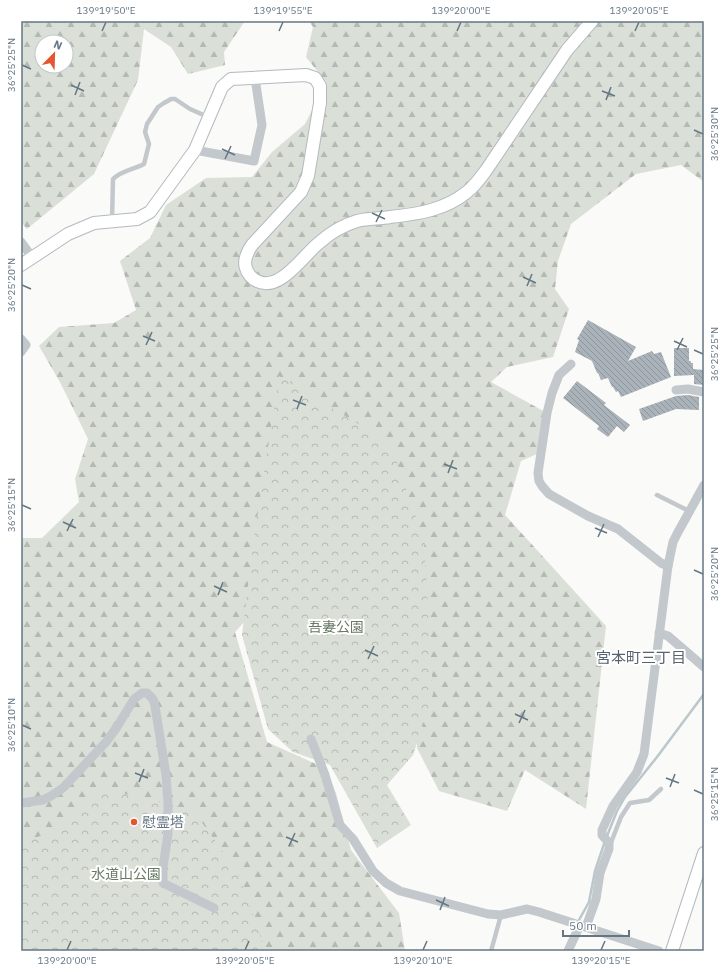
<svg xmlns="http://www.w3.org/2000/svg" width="725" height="972" viewBox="0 0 725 972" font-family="'IBM Plex Sans','Noto Sans JP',sans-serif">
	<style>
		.forest { fill: url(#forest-firs); fill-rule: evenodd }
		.park { fill: url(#park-crowns) }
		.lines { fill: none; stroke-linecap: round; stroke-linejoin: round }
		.stream { stroke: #bbc7cb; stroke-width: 2.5 }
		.building { fill: url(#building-back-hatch) }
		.secondary-casing { stroke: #b3babf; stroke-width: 14 }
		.lane { stroke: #c3c8cc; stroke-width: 4.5 }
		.street { stroke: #c3c8cc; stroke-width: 9 }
		.secondary { stroke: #fff; stroke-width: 12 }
		.ticks { fill: none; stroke: #657683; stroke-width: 1.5 }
		.poi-dot { fill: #e4572e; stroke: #fff; stroke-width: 1.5 }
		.labels { text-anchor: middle; stroke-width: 4; stroke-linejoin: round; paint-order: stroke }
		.park-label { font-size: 14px; fill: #687a64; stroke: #fff }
		.poi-label { font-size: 14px; fill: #657683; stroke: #fff; text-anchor: start }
		.neighbourhood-label { font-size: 15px; fill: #57646e; stroke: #fff }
		.neatline { fill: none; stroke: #657683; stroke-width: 1.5 }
		.ticks-label { font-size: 10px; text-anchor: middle; fill: #657683 }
	</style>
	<defs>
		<pattern id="forest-firs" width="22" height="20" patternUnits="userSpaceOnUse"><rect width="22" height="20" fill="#dadfd7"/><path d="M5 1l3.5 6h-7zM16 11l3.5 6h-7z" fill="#b4b9b4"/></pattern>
		<pattern id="park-crowns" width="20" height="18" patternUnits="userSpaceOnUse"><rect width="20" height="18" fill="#dadfd7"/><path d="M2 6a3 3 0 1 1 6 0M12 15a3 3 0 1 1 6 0" fill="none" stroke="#b4b9b4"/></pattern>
		<pattern id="building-back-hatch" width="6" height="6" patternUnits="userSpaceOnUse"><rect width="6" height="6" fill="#aab3b9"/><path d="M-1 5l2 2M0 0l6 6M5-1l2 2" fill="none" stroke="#8e969c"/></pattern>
	</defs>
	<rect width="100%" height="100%" fill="#fafaf8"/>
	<g class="forest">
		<path d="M21,21H245L224,52L225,65L188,74L171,47L144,29L138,80L94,174L27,229L21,222ZM42,42H66V66H42Z"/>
		<polygon points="309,21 704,21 704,182 681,165 636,174 571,224 558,261 555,289 569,309 553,357 507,367 491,382 547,413 537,454 521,461 505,515 606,626 586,809 525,770 507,811 439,791 417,748 406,560 346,511 235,632 267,742 325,768 336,793 351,850 399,913 405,951 21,951 21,538 42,538 79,502 75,479 88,439 61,384 39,346 59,327 114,323 136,310 120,261 150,238 166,205 206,178 252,177 272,152 305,124 326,82 306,57 313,27"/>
	</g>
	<g class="park">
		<polygon points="279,376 390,443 424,540 433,694 413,755 387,785 411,825 377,848 330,765 293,752 268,729 242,635 253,544"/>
		<polygon points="100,788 193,810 237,871 264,946 263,951 21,951 21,842 60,830"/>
	</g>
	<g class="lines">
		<g class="stream">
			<polyline points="607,836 617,811 625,797 657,757 704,694"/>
			<polyline points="579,920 589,902 595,871 605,841"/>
		</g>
	</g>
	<g class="building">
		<polygon points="588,320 636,347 628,361 652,351 654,354 661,352 671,377 621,397 618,391 616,392 613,387 612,387 608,378 601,380 598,373 597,373 592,361 575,352 579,340 577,339"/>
		<polygon points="674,348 689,348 689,361 691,361 691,363 693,363 693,369 704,370 704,385 694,384 694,375 674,376"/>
		<polygon points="577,381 606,403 604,405 630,425 624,432 617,426 608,437 597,429 599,426 563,398"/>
		<polygon points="688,395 699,397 699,410 676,409 643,421 639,409 676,396"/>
	</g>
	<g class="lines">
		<defs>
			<g id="secondary">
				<path d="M21,265L68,234L94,223L137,219L150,212L195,150L222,87L231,79L306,75L315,78L320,86V103L308,176L301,192L252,245C248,251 243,260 246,268C247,273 252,279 257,281C280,293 304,254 320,242C330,233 344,225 357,221C368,218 379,219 390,217C418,214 445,210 467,192C475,186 481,177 487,169L567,50L592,21"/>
				<polyline points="672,951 704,853"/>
			</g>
		</defs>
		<use href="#secondary" class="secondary-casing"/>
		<g class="lane">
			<path d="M112,221L113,179C122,170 133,170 144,164L149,144L145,132L147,124L158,107L164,103L171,99H175L190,109L208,117"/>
			<polyline points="657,495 689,511"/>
			<polyline points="610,845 621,817 630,803 649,800 661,789"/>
			<polyline points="491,951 501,915"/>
		</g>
		<g class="street">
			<polyline points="195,150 254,161 262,125 255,78"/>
			<polyline points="21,242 32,257"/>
			<polyline points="21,339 26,345 21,352"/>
			<polyline points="571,364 559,375 552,393 547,413 538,473 539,481 542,486 549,494 588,516 618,529 661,563 668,566"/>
			<polyline points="676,390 688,389 704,392"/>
			<polyline points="659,633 668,636 704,667"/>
			<polyline points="311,739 325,775 340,825 353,839 373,871 386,883 400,891 488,914 501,915 527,909 539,912 659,951"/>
			<polyline points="21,803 43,800 51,796 63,788 106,742 117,727 134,699 142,693 147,693 153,699 155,706 166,775 168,804 168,834 163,867 163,883 214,908"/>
			<polyline points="586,927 596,899 600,873 609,849 609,843 602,835 602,830 613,806 637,772 644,754 668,566 673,542 677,534 704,485"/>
			<polyline points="568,951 580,925"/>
		</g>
		<use href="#secondary" class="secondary"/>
	</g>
	<path class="ticks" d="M102,31L106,22M279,31L283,22M457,31L461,22M635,31L639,22M22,65L31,69M71,85L84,91M602,91L615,96M75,95L80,82M606,100L611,87M694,130L703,134M222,149L235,155M225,159L231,146M372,213L385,219M376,222L382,210M523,277L536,283M22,285L31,289M527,286L532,274M143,336L155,341M674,341L687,347M146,345L152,332M677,350L683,338M694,350L703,354M293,400L306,405M297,409L302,396M444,464L457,469M448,473L453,460M22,505L31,509M63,522L76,528M595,528L607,533M67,531L73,519M598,537L604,524M694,570L703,574M214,586L227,592M218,595L223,582M365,650L378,656M368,659L374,646M515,714L528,720M519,723L525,710M22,725L31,729M135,773L148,778M666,778L679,783M139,782L144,769M670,787L675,774M694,790L703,794M286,837L298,842M289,846L295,833M436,900L449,906M440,910L445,897M67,950L71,941M245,950L249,941M423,950L427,941M601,950L605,941"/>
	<circle class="poi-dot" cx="134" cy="822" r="4"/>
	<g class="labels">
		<g class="park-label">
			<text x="336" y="632">吾妻公園</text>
			<text x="126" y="879">水道山公園</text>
		</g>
		<g class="poi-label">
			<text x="142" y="827">慰霊塔</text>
		</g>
		<g class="neighbourhood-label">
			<text x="641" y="663">宮本町三丁目</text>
		</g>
	</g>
	<rect width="725" height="972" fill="none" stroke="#ffffff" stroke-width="44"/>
	<g transform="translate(54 54) rotate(23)"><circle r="19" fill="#ffffff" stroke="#c1c8cd"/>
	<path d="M0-3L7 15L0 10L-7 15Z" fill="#e4572e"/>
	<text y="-6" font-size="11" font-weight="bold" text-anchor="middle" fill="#657683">N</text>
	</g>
	<path d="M563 930v6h66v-6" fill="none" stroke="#657683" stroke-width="2"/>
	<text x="569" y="930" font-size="12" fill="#657683" stroke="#ffffff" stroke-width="3" paint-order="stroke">50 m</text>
	<rect x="22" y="22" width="681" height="928" class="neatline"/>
	<g class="ticks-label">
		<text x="106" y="14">139°19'50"E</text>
		<text x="283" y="14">139°19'55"E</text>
		<text x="461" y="14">139°20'00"E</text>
		<text x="639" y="14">139°20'05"E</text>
		<text transform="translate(11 65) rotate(-90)" y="4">36°25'25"N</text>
		<text transform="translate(714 134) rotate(-90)" y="4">36°25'30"N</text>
		<text transform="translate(11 285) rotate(-90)" y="4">36°25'20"N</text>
		<text transform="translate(714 354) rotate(-90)" y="4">36°25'25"N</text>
		<text transform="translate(11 505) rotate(-90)" y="4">36°25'15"N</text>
		<text transform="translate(714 574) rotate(-90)" y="4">36°25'20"N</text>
		<text transform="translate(11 725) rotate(-90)" y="4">36°25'10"N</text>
		<text transform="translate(714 794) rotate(-90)" y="4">36°25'15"N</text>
		<text x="67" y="964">139°20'00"E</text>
		<text x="245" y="964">139°20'05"E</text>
		<text x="423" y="964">139°20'10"E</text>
		<text x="601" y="964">139°20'15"E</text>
	</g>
</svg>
